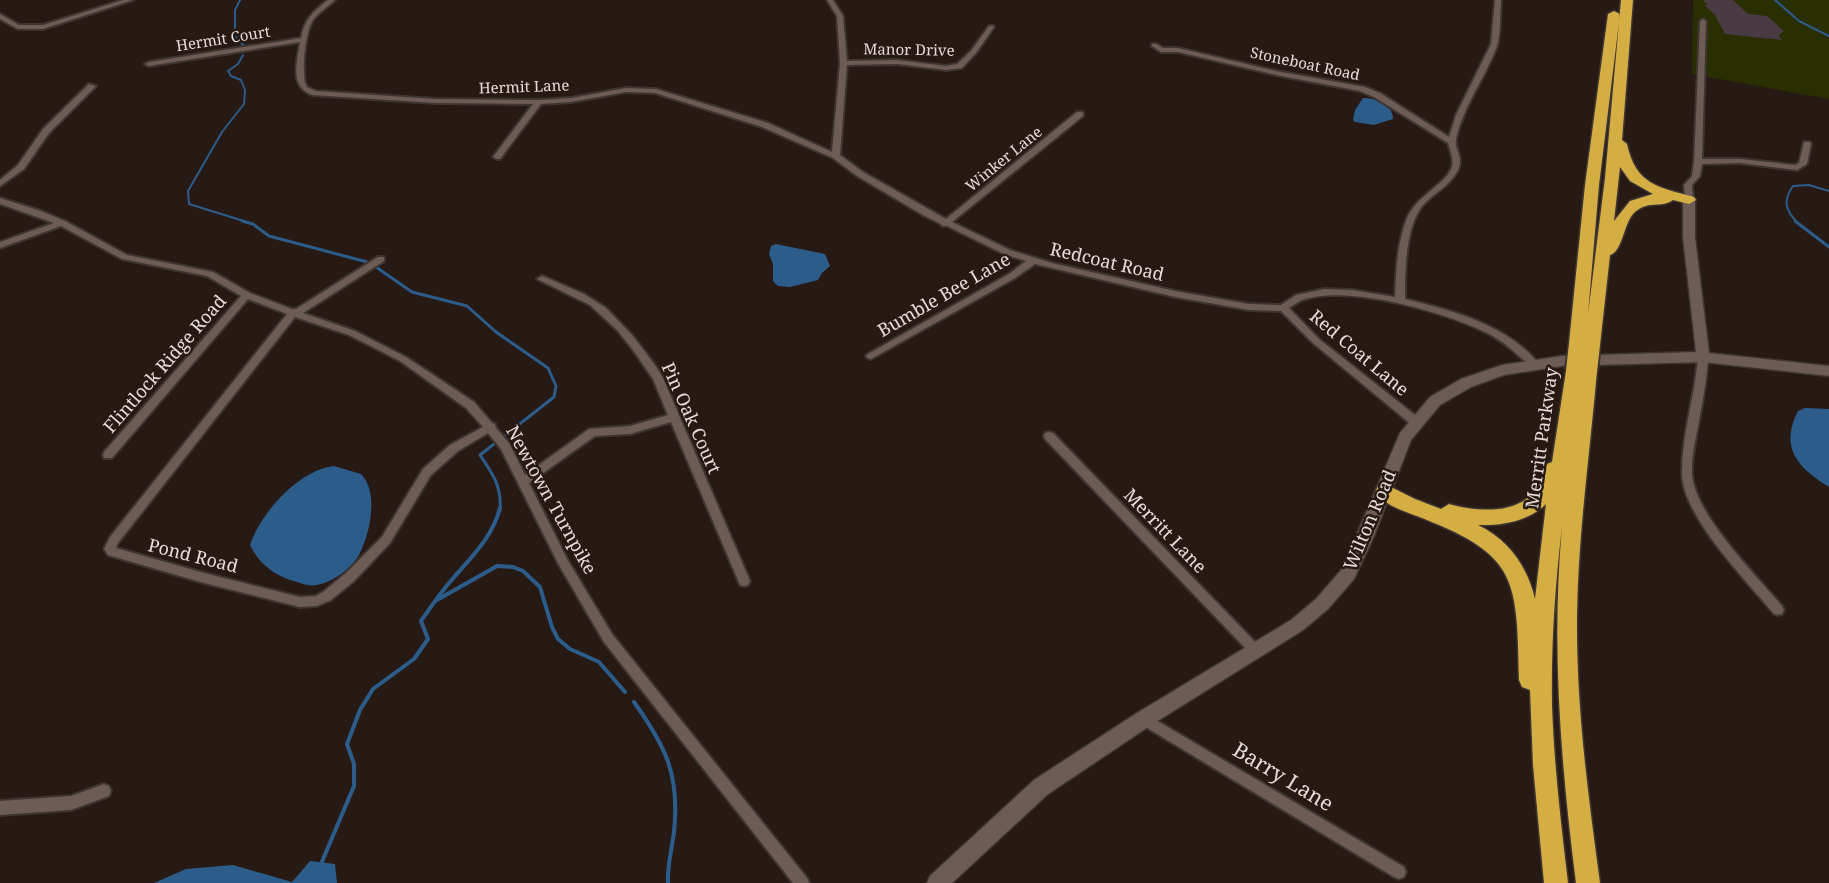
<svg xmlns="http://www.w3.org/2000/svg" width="1829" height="883" viewBox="0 0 1829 883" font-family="'Noto Serif',serif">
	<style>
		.green { fill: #292f00 }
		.water { fill: #2c5d8a }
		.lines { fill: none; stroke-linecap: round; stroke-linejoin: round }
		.stream-far2 { stroke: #2c5d8a; stroke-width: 2 }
		.stream-far1 { stroke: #2c5d8a; stroke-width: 3 }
		.stream { stroke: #2c5d8a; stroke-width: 4 }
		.building { fill: #493a43 }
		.street-casing { stroke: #3e3431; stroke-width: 4 }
		.secondary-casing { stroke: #3e3431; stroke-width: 3 }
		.highway-casing { stroke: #3e3431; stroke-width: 3 }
		.street { fill: #6d5b55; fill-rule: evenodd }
		.secondary { fill: #6d5b55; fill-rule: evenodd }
		.highway { fill: #d5ae43; fill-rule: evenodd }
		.highway-bridge-casing { stroke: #3e3431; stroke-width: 20; stroke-linecap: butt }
		.highway-bridge { stroke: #d5ae43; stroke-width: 16 }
		.labels { text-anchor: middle; stroke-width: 5; stroke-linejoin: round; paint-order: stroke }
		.far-street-label { font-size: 15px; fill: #e5dad7; stroke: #271914 }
		.street-label { font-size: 18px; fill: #e5dad7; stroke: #271914 }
		.near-street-label { font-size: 21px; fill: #e5dad7; stroke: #271914 }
	</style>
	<rect width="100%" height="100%" fill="#271914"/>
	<polygon class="green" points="1693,0 1829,0 1829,99 1692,74"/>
	<g class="water">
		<path d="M1363,98C1376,98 1393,105 1393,119L1374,125L1355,122L1353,120L1355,110Z"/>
		<polygon points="776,244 825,254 830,266 822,273 818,280 790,287 778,286 773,281 773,264 769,254 771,246"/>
		<path d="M1805,408L1829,409V487C1798,468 1779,448 1798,411Z"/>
		<path d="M334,466L361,474C379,492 370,533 360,553C353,568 333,582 317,585C307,587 299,582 290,580C272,574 258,562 250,545C261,512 299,470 334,466Z"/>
		<polygon points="310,861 335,864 337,883 154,883 186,869 233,865 292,882"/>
	</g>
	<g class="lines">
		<g class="stream-far2">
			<polyline points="240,0 235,10 235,36 245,47"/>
			<polyline points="1775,0 1799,21 1829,36"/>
			<polyline points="243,55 238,64 228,71 231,76 241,80 245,90 244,104 222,132 188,191 189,204 247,222"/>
			<path d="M1797,222C1785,210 1783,200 1793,186L1809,185L1829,191"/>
		</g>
		<g class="stream-far1">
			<polyline points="242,221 253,224 269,236 371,263"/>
			<polyline points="1795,221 1829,247"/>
			<path d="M376,267L412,292L467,306L496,332L548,368L556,386L554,397L480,455C493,474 502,487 500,510"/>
		</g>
		<g class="stream">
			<polyline points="437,600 497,566 513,567 523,571 540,587 552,627 558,639 570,649 599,662 625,692"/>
			<path d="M634,702C666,747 680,775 674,832C672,849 667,865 668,883"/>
			<path d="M321,864L354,786V764L347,744L360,710L373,689L414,659L428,639L421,621C430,608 439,595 449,583C469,559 492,539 500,508"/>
		</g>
	</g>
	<polygon class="building" points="1703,0 1733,0 1748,14 1767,16 1784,31 1779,35 1782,40 1725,34 1715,15 1704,5 1708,5"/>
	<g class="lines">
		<defs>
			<g id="street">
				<polygon points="123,0 133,0 43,29 18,29 0,19 0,14 19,25 43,25"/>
				<path d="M328,0H335C328,7 319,12 313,20C305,33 302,68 305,83L307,87L316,91L435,99L539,100L571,98L626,88L656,89L768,123L832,152L840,63L837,16L827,0H833L843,16L847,61L897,60L946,66L957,64L971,51L989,26H993L994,27L976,53L962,68L946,70L897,64L847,65L840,155L863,172L946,219L1077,112H1083V116L952,222L1010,250L1052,263L1175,291L1249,304L1281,305L1296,295L1324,289L1352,290L1395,297C1396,271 1397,243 1407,218C1416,196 1448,183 1452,166C1454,158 1450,151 1448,143L1374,97L1360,91L1276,75L1178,52H1161L1152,46V44H1156L1163,48H1178L1276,71L1365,87L1380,93L1449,137L1456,115L1491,44L1495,0H1501C1500,14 1501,32 1497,46C1485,78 1464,105 1456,139C1454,149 1464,157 1458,170C1451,185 1434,193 1423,205C1405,227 1405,272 1405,299C1451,310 1508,325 1539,364L1534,368L1531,366C1517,355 1504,341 1487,333C1445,312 1350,285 1305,299C1299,301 1294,305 1289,308L1319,339L1420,419L1421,422L1420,425H1412L1313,343L1281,311L1249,310L1175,297L1035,264L1015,278L871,359L868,358L866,356L868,354L1009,274L1026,261L1004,254L947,226H942L941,224L923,215L857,176L833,158L762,127L655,93L626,92L571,102L541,104L500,159H497L493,157L533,104L435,103L312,95C289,86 297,62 300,42L149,66L145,64L149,62L301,38C304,20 313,11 328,0Z"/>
				<polygon points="1703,19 1706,21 1702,159 1740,159 1795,165 1799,163 1804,142 1810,142 1811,144 1807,164 1797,170 1740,163 1702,164 1700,176 1692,185 1693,200 1689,203 1685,200 1684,185 1692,176 1694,162 1700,21"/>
				<polygon points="89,84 96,86 49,133 24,169 0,186 0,180 18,165 43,129"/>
				<path d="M0,198L41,211L65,221L127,255L213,272L250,293L292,309H296L378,257H384V261L303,313L355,331L406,357L474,402L492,423L495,424L496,428L509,443L525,475L589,429L630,426L668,415L653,379L633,350L617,330L590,305L537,279L542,276L545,277L584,294L606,308L632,335L655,365L663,378L750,581L748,585L744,586L740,585L671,422L630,434L595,436L529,483L567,559L612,634L807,878L809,883H793L604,642L559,565L501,449L488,433L458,451L431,475L390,543L354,581L331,600L317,606L300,607L204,583L108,555L104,549L110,537L287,314L248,299L112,458H104L103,455L104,452L241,296L207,276L122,259L61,226L0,248V242L54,223L0,204ZM295,317L349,335L400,361L466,408L483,427L450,445L423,469L382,537L346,573L323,592L316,596L300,597L204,573L116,548L118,543Z"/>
				<path d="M1703,354L1708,357C1707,379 1703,399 1699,421C1696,438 1691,457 1692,475C1696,516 1756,575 1782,606L1784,610L1782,614L1778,615L1774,614C1747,581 1681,515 1682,472C1682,433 1695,396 1698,357Z"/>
				<polygon points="1049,432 1053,433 1259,646 1261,650 1259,654 1255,656 1251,654 1045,439 1044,436 1045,433"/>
				<polygon points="1144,713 1404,867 1406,872 1404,877 1399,879 1394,877 1139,723 1138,719 1139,715"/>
				<polygon points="104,784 109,786 111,791 109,796 71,810 0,815 0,801 71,796"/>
			</g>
			<polygon id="secondary" points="1689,196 1695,200 1695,237 1709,353 1829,366 1829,376 1703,362 1562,366 1504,375 1471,387 1440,405 1411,440 1374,536 1354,579 1328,609 1303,630 1151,725 1048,794 952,883 927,883 930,876 1034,780 1137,713 1291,620 1316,599 1342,569 1400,433 1430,397 1461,379 1502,365 1562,356 1696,352 1683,237 1683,200"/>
			<g id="highway">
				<path d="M1621,0H1633L1622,140L1627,144C1636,185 1658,187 1694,197L1696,200L1689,204L1673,200C1661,209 1647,199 1633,214C1624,224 1622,252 1610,255L1599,354L1597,358L1591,360L1583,355L1576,359L1570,357L1568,353L1585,185L1608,14L1614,11L1620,14L1599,185L1588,314L1605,178ZM1620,167L1630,181L1653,194L1630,201L1614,221Z"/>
				<path d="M1574,365L1582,369L1589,365L1595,367L1597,371C1590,452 1578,534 1577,616C1576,706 1588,794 1600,883H1576C1561,764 1551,647 1562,527C1555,586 1551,645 1552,705C1554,765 1561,824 1568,883H1544L1533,765L1530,690L1522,687L1519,680C1517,575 1517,554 1414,515C1401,510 1382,504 1376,491L1378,486L1385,484L1415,499L1441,509L1449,504C1474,511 1512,515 1532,494C1540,486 1542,473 1547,464L1552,462L1566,371L1568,367ZM1546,504L1535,599C1527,566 1509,540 1478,525C1501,526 1529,521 1546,504Z"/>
			</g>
		</defs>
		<use href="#street" class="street-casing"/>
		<use href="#secondary" class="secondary-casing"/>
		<use href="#highway" class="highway-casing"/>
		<use href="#street" class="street"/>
		<use href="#secondary" class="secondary"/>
		<use href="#highway" class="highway"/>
		<defs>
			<g id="highway-bridge">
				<polyline points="1574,371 1576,353"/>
				<polyline points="1589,371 1591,354"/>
			</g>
		</defs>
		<use href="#highway-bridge" class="highway-bridge-casing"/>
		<use href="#highway-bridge" class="highway-bridge"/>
	</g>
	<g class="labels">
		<g class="far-street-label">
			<text transform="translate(223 39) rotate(-9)" y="5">Hermit Court</text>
			<text transform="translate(909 50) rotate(1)" y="5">Manor Drive</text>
			<text transform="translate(1305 64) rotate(12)" y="5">Stoneboat Road</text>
			<text transform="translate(524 87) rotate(-2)" y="5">Hermit Lane</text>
			<text transform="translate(1004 159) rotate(-39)" y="5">Winker Lane</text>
		</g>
		<g class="street-label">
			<text transform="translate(1107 262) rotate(13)" y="6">Redcoat Road</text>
			<text transform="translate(944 295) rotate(-30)" y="6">Bumble Bee Lane</text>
			<text transform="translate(1359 353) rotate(40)" y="6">Red Coat Lane</text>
			<text transform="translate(165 364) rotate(-49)" y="6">Flintlock Ridge Road</text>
			<text transform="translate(691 418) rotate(66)" y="6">Pin Oak Court</text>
			<text transform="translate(1542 438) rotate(-82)" y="6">Merritt Parkway</text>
			<text transform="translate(551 500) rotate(61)" y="6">Newtown Turnpike</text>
			<text transform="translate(1370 520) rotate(-67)" y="6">Wilton Road</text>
			<text transform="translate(1165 531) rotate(46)" y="6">Merritt Lane</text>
			<text transform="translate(193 556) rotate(14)" y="6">Pond Road</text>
		</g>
		<g class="near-street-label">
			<text transform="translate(1283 777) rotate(31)" y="7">Barry Lane</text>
		</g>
	</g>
</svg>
